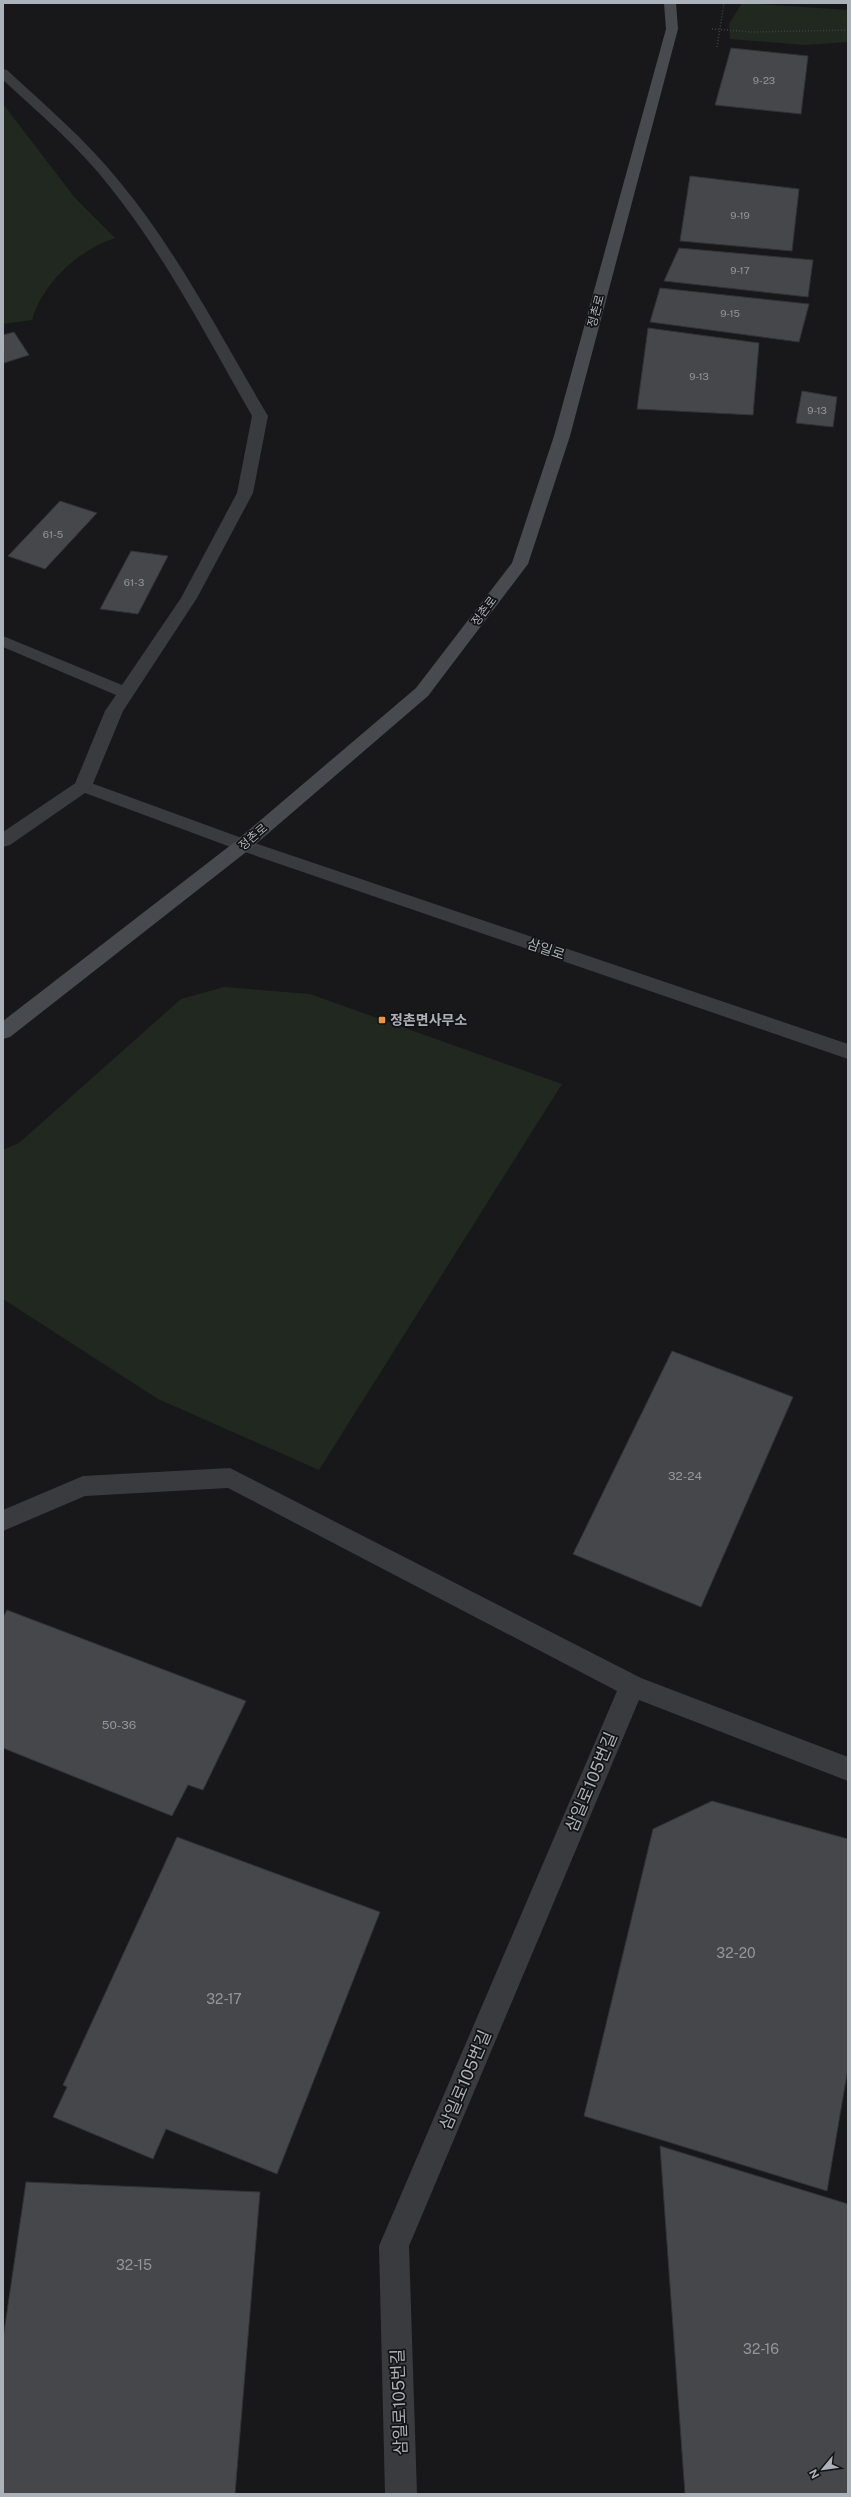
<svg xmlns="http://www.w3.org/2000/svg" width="851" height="2497" viewBox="0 0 851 2497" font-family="'Public Sans','Noto Sans KR',sans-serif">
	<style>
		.green { fill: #202820 }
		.building { fill: #45474a; stroke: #323336 }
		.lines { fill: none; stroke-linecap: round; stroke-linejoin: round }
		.path { stroke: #3f4246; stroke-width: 1.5; stroke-dasharray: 1 2; stroke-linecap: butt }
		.service { fill: #393b3f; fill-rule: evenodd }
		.minor { fill: #393b3f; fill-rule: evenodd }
		.secondary { fill: #474a4f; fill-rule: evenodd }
		.poi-dot { fill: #e89642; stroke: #131315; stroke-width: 1.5 }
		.labels { text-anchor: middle; stroke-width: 3.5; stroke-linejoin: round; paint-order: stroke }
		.far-number-label { font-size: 10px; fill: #92979d }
		.far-street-label { font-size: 12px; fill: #abb2b9; stroke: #131315 }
		.number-label { font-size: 12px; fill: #92979d }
		.street-label { font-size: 14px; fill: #abb2b9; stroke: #131315 }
		.poi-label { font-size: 14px; font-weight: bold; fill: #abb2b9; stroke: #131315; text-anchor: start }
		.near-number-label { font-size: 14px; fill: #92979d }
		.near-street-label { font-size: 17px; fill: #abb2b9; stroke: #131315 }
	</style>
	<rect width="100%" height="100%" fill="#18181a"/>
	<g class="green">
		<polygon points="742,3 848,10 848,42 805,45 730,39 729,24"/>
		<path d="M3,104L75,198L115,238C79,250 43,282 32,320L3,324Z"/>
		<polygon points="224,987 310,994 562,1084 319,1470 158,1399 3,1299 3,1150 19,1143 181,999"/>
	</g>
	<g class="building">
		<polygon points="731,48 808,56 801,114 715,105"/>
		<polygon points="690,176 799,189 792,251 680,241"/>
		<polygon points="679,248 813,260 808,297 664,281"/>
		<polygon points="660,288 809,304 799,342 650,322"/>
		<polygon points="648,328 759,343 753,415 637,409"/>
		<polygon points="14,332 29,355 4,363 3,335"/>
		<polygon points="802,391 837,397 833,427 796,423"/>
		<polygon points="60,501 97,513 45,569 8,556"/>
		<polygon points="131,551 168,556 138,614 100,609"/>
		<polygon points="672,1351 793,1397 701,1607 573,1554"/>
		<polygon points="7,1610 246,1701 203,1790 188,1785 172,1816 3,1748 3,1617"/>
		<polygon points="712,1801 848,1839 848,2068 827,2191 584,2116 653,1829"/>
		<polygon points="177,1837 380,1912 277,2174 166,2129 153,2159 53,2117 67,2087 63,2085"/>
		<polygon points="660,2146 848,2204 848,2494 685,2494"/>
		<polygon points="26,2182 260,2192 235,2494 3,2494 3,2339"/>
	</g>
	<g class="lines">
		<g class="path">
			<polyline points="712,29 752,32 848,30"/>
			<polyline points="717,47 724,3"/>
		</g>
		<polygon class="service" points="83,780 250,841 252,845 250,849 243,851 236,849 85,793 10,845 3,847 3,832 77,782"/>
		<g class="minor">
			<path d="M3,69L7,70C46,106 86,140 119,181C178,252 221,337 268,416L253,493L197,598L123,711L92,786L89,790H77L74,786L105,711L116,695L3,647V636L122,685L181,598L237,493L252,416C208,339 166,257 110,187C79,147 40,114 3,80Z"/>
			<polygon points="243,839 848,1044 848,1059 236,849 234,845 236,841"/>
			<polygon points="230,1468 641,1678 848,1757 848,1781 639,1700 409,2246 417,2494 385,2494 379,2246 617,1691 228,1488 85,1496 3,1531 3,1510 83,1476"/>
		</g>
		<polygon class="secondary" points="664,3 676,3 678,29 570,436 528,564 428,696 250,849 10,1037 3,1039 3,1021 236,841 416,688 512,563 554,436 666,29"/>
	</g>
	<rect class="poi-dot" x="378" y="1016" width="8" height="8" rx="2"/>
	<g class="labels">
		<g class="far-number-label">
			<text x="764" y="84">9-23</text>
			<text x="740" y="219">9-19</text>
			<text x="740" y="274">9-17</text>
			<text x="730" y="317">9-15</text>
			<text x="699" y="380">9-13</text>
			<text x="817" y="414">9-13</text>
			<text x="53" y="538">61-5</text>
			<text x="134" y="586">61-3</text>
		</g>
		<g class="far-street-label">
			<text transform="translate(596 311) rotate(-75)" y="4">정촌로</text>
			<text transform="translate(484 611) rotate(-53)" y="4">정촌로</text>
			<text transform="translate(253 837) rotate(-40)" y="4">정촌로</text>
		</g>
		<g class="number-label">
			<text x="685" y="1480">32-24</text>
			<text x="119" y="1729">50-36</text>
		</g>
		<g class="street-label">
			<text transform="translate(546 949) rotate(19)" y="5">삼일로</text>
		</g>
		<g class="poi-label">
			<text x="390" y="1025">정촌면사무소</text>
		</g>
		<g class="near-number-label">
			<text x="736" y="1958">32-20</text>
			<text x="224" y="2004">32-17</text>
			<text x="134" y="2270">32-15</text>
			<text x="761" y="2354">32-16</text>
		</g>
		<g class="near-street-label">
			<text transform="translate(591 1782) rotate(-67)" y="6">삼일로105번길</text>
			<text transform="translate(465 2080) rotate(-67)" y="6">삼일로105번길</text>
			<text transform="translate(399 2402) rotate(-92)" y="6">삼일로105번길</text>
		</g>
	</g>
	<rect width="851" height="2497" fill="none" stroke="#abb2b9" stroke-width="8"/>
	<g transform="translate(823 2469) rotate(241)" stroke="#131315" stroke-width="3" paint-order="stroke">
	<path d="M0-3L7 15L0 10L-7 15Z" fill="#abb2b9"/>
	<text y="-6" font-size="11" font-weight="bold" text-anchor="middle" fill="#abb2b9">N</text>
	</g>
</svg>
